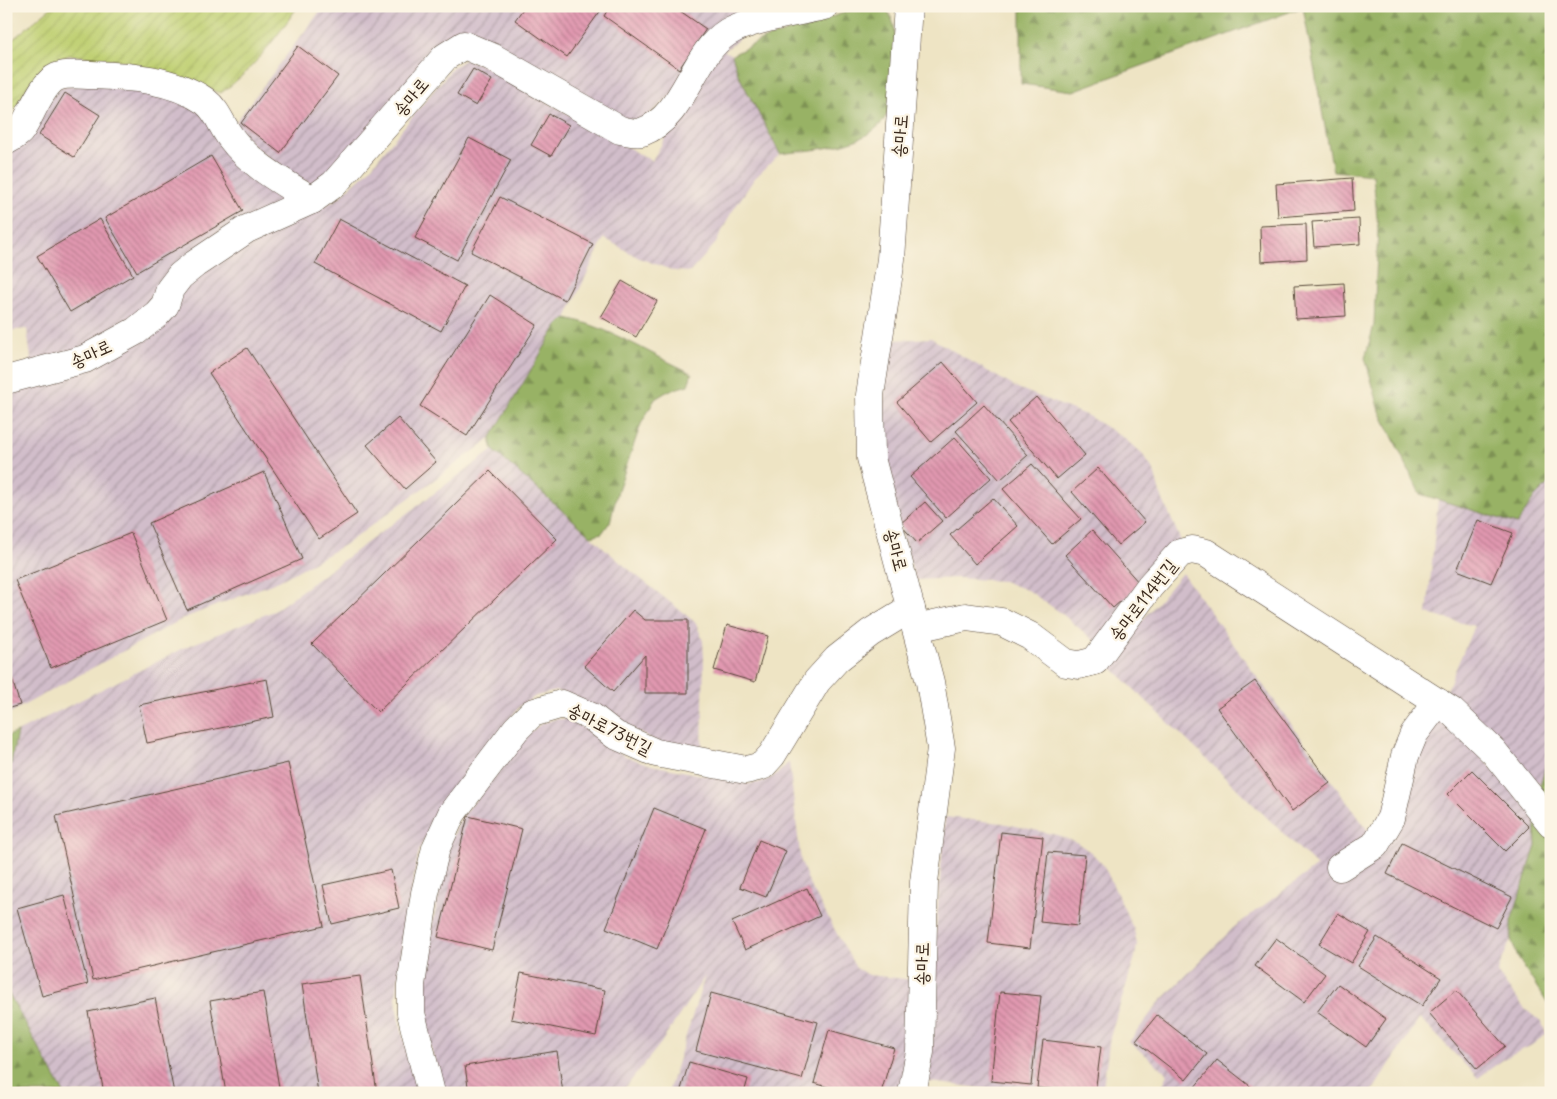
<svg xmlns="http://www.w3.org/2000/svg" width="1557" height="1099" viewBox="0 0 1557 1099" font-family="Delius,'Poor Story',sans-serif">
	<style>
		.industrial { fill: url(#industrial-furrows) }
		.forest { fill: url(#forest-firs); stroke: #6a6e42 }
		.garden { fill: url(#garden-furrows); stroke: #7e7d48 }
		.building { fill: url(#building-back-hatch) }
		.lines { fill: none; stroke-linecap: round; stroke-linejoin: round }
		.minor-casing { stroke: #564637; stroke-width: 29 }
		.minor { stroke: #fff; stroke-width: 28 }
		.labels { text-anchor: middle; stroke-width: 4.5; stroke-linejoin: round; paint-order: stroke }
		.street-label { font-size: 18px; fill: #3b2a1e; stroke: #fcf5e5 }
	</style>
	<defs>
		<pattern id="industrial-furrows" width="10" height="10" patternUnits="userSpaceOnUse" patternTransform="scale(1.25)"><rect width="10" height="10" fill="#d1bdca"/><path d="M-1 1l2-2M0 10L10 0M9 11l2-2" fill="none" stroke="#ab9aa3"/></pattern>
		<pattern id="forest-firs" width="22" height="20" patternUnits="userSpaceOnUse" patternTransform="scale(1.25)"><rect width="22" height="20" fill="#98b265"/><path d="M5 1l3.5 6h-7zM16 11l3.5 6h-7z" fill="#7d9153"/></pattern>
		<pattern id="garden-furrows" width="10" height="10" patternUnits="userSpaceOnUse" patternTransform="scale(1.25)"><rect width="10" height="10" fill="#c0d073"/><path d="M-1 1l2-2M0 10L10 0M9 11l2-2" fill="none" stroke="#a6b363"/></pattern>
		<pattern id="building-back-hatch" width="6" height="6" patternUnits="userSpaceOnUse" patternTransform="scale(1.25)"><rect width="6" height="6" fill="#e198b0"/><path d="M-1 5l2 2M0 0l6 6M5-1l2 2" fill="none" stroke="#b87c8f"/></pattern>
	</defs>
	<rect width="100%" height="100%" fill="#fcf5e5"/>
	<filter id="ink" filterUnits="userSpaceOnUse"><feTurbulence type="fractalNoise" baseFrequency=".02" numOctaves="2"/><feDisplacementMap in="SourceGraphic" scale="10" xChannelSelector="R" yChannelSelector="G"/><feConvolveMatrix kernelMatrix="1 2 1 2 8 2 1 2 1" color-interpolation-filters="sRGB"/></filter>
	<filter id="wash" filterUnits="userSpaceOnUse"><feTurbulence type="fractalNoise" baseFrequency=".0096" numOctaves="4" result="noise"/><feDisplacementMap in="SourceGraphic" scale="20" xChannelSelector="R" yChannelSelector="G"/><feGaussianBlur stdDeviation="1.12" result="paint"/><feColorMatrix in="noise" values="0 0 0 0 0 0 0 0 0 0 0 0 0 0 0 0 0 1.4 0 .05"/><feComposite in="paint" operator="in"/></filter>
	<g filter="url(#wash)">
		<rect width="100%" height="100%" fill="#eee4c4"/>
		<g class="industrial">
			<polygon points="324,6 778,6 641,121 624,119 470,37 316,187 280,167 251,144 234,124"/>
			<polygon points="720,49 732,55 738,74 780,154 754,179 730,215 716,243 690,272 674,271 639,258 604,238 566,318 557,326 490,439 346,544 279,581 184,618 6,715 6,370 32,366 27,329 6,331 6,153 60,87 90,84 172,97 200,112 311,213 337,199 368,171 453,67 466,59 484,66 652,161 711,57"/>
			<polygon points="931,338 1015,387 1088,416 1124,438 1143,455 1154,471 1160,493 1181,541 1097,643 1061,613 1029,591 1003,581 957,578 915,580 882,462 881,424 886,375 894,340"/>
			<polygon points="493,450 621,563 696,623 703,641 704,658 702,751 664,746 571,696 556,691 536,696 520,706 444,804 419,850 405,924 396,998 398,1017 419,1093 64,1093 6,989 6,789 17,732 188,646 274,611"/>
			<polygon points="1551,481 1551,750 1540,785 1446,692 1474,626 1427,614 1438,499 1517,524 1534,498"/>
			<polygon points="1182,573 1369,832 1379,821 1423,703 1457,729 1535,816 1536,846 1511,921 1511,939 1497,973 1524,1008 1542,1023 1546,1034 1532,1045 1504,1059 1478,1078 1420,1018 1371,1093 1159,1093 1168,1074 1129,1042 1157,1005 1233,928 1317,866 1107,663"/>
			<polygon points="555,719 570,719 625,756 651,765 748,784 762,782 776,775 789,762 801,862 810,885 856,968 869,975 914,980 903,1093 668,1093 705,976 661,1043 621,1093 443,1093 424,1022 423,968 450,842 462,817 529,733 541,724"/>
			<polygon points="945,817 1002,823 1057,835 1076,842 1092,853 1104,866 1134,930 1137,944 1135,957 1110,1037 1102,1093 1024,1093 929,1082 936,928"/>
		</g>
		<g class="forest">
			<path d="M865,6L885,8C899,24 895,42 893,63C892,77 894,95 889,109C877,148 813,149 780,154L738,74L732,55L764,39Z"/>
			<polygon points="1041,6 1551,6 1551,481 1534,498 1517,524 1420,494 1380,411 1365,358 1374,325 1378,228 1373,175 1333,171 1303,7 1073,91 1021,84 1021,8"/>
			<path d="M566,318C610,327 651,355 692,373L688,385L668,391L655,399L641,424L618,490L610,522L602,533L591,536L493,450L490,439L557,326Z"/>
			<polygon points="17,732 6,789 6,737"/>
			<polygon points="1551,750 1551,1009 1518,958 1511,939 1511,921 1536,846 1535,816 1540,785"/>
			<polygon points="6,989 64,1093 6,1093"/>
		</g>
		<path class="garden" d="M53,6H298C276,38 253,70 221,93L125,61L70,55L52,61L39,71L16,107L6,116V45Z"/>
		<g id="blocks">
			<g class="building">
				<polygon points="525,6 604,6 567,57 515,20"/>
				<polygon points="610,6 673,6 706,29 679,69 604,16"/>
				<polygon points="298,46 338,76 280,153 241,123"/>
				<polygon points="473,69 492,80 476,106 457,95"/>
				<polygon points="65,93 100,115 74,157 39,135"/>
				<polygon points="549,114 569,125 551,156 531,145"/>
				<polygon points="469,138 511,160 457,260 415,238"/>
				<polygon points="211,156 243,211 137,272 105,218"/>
				<polygon points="1352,178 1354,211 1278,217 1276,184"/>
				<polygon points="500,197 593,244 565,300 471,252"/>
				<polygon points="100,219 133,275 70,312 37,256"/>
				<polygon points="339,219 465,286 441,331 315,264"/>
				<polygon points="1359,219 1360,244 1314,247 1312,222"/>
				<polygon points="1306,224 1307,259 1261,262 1260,226"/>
				<polygon points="622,281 657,301 636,337 601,317"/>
				<polygon points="1344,283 1346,316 1296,319 1294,286"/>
				<polygon points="490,295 537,325 467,436 420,406"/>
				<polygon points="247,348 357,514 319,539 209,373"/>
				<polygon points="943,362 977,402 931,442 897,402"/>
				<polygon points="1036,397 1085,455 1057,479 1008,422"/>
				<polygon points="984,405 1028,455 1000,480 956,431"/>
				<polygon points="398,418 436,462 405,489 367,445"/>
				<polygon points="955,437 991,478 946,518 910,477"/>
				<polygon points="1032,464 1081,519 1052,544 1003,489"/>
				<polygon points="1098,468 1145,522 1118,545 1072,492"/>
				<polygon points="490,471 557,539 378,712 312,644"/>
				<polygon points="264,472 302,559 187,610 149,523"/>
				<polygon points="993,498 1018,526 975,564 950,535"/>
				<polygon points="925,502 942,521 917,543 900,524"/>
				<polygon points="1478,520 1513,533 1491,583 1457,570"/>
				<polygon points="1092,530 1140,584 1113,608 1065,555"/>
				<polygon points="131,533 167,620 51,668 15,580"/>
				<polygon points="633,610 645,620 688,620 688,693 645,693 645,655 613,692 584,666"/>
				<polygon points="727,625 768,636 755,682 714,670"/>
				<polygon points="11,676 20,705 6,709 6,677"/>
				<polygon points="267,679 274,717 147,743 139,705"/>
				<polygon points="1255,681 1330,783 1292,811 1217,708"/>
				<polygon points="288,763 324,926 93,980 56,816"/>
				<polygon points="1472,770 1529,827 1505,851 1448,794"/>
				<polygon points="654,808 706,829 657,949 606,928"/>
				<polygon points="468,816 522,829 492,950 438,937"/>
				<polygon points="1001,832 1043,837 1030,948 988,943"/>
				<polygon points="759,840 786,851 766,897 740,887"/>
				<polygon points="1402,843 1512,897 1496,928 1387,874"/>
				<polygon points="1048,852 1085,855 1078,926 1040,922"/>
				<polygon points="391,870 399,908 332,924 323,885"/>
				<polygon points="807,888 820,916 745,950 732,922"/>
				<polygon points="64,895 88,984 42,996 17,908"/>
				<polygon points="1338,913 1370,932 1351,963 1319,944"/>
				<polygon points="1377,937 1441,978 1422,1006 1358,966"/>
				<polygon points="1276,938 1325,974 1304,1002 1255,966"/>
				<polygon points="521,973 605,990 596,1036 511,1019"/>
				<polygon points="360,976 377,1093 318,1093 302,984"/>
				<polygon points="1338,984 1386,1019 1366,1047 1317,1012"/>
				<polygon points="1456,990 1505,1046 1477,1069 1429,1013"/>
				<polygon points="263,992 280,1093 226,1093 210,1001"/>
				<polygon points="1000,992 1041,996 1031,1085 991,1081"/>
				<polygon points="711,993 818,1022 802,1079 696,1051"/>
				<polygon points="155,998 174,1093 104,1093 88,1012"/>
				<polygon points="1157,1015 1207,1054 1186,1080 1136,1041"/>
				<polygon points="829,1030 894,1048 881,1093 848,1093 814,1083"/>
				<polygon points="1043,1040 1101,1047 1095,1093 1037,1088"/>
				<polygon points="557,1051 563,1093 469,1093 465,1066"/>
				<polygon points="1217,1060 1259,1093 1200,1093 1194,1088"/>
				<polygon points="689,1062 748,1079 744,1093 680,1093"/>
			</g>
		</g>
	</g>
	<g filter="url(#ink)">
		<use href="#blocks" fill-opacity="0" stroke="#564637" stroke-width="1"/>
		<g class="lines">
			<defs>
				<g id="minor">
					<polyline points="908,6 891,259 870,395 871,458 930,682 941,748 924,882 920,1052 912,1093"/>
					<path d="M6,141C11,138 18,135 21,130C31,116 41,84 57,77C67,73 81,75 91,75C129,76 173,79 205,101C218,111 221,125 231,138C251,165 283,182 312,200"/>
					<path d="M6,380L85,359L136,331L157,314L165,305L170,289L180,276L195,264L247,229L312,200L334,184L445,57L464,45L492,57L620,130C626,131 636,134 642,132C686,116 691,55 728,32C749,19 799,12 824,6"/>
					<polyline points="916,628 966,617 1002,622 1030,636 1066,663 1079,665 1095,661 1150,586 1180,553 1192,550 1206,553 1451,711 1494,752 1551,823"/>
					<polyline points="1340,867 1375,845 1391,818 1405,756 1414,734 1438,702"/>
					<polyline points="431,1093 411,1013 411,985 425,893 436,848 452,813 516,729 532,713 562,704 592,717 615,735 656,753 746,770 762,766 772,755 817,681 837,659 870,633 911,608"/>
				</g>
			</defs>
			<use href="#minor" class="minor-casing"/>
			<use href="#minor" class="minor"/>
		</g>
	</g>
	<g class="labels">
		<g class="street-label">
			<text transform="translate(411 97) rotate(-50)" y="6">송마로</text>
			<text transform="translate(900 136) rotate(-86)" y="6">송마로</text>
			<text transform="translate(91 354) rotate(-25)" y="6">송마로</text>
			<text transform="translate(896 550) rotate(75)" y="6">송마로</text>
			<text transform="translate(1143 600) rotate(-52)" y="6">송마로114번길</text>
			<text transform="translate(610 729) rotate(27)" y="6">송마로73번길</text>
			<text transform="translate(922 964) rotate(-89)" y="6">송마로</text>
		</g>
	</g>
	<rect width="1557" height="1099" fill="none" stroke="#fcf5e5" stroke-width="25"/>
</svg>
